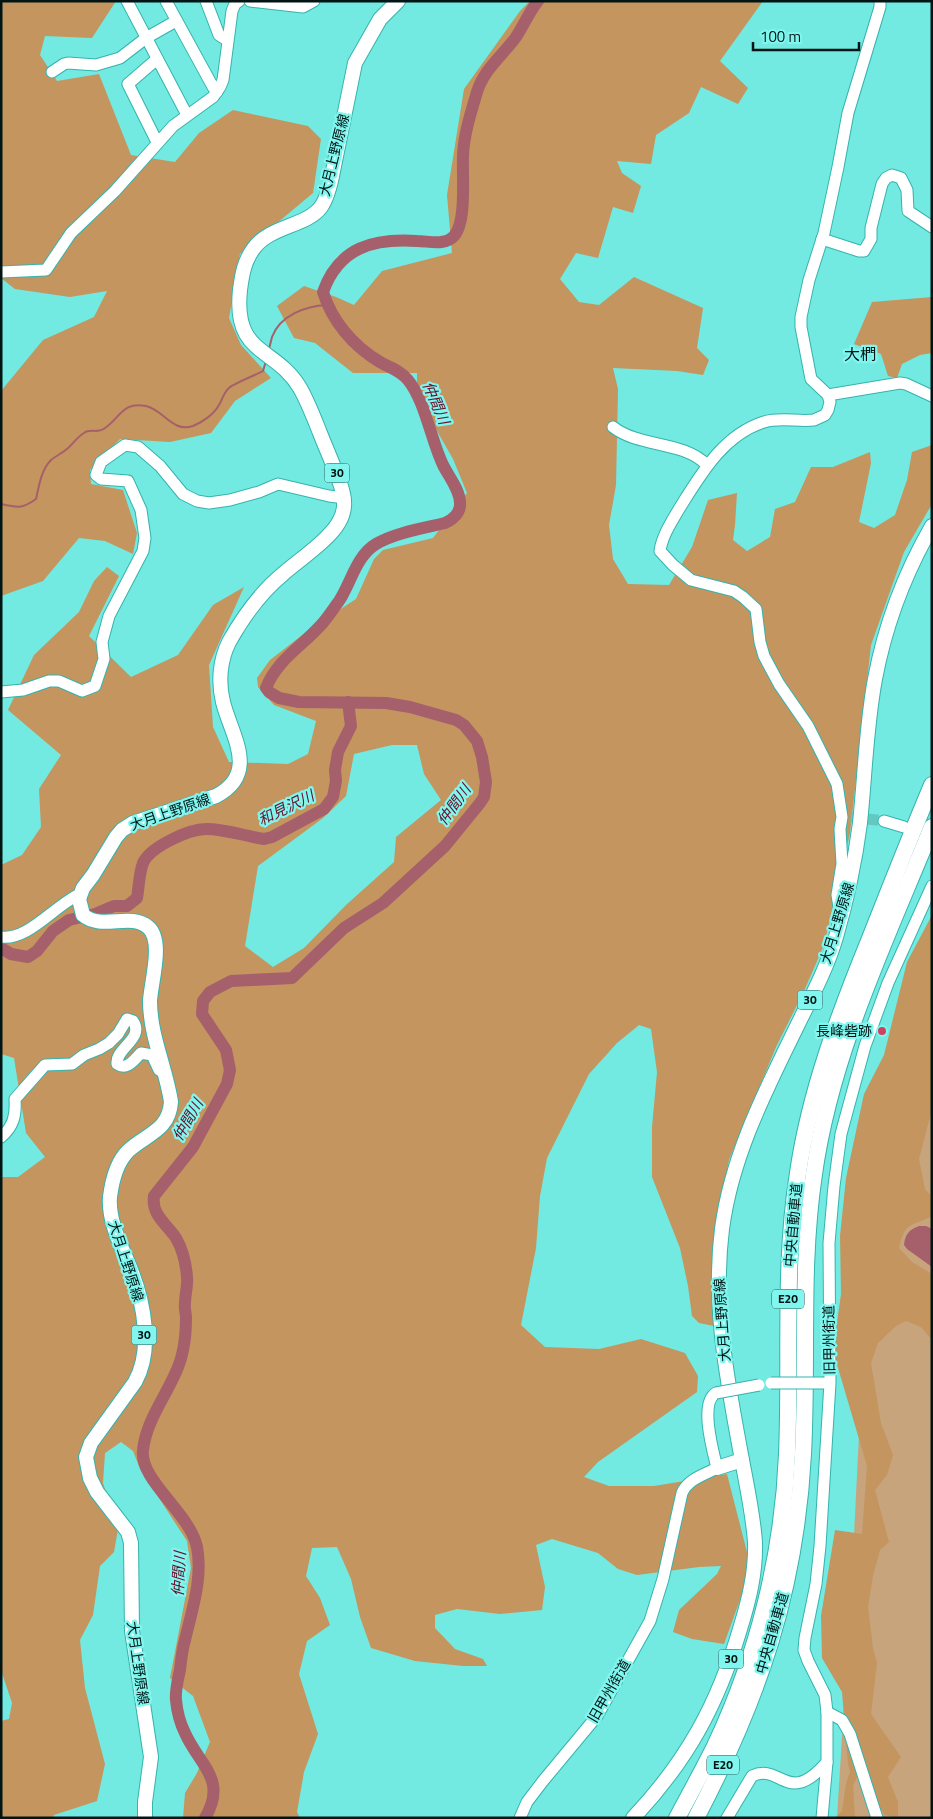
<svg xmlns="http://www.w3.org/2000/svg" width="933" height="1819" viewBox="0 0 933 1819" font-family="'Titillium Web','Noto Sans JP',sans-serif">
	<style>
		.green { fill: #c7a47c }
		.forest { fill: #c4955e; fill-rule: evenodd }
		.water { fill: #a6606b }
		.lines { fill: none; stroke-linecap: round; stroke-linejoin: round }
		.stream { stroke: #a6606b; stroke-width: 2 }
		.river { stroke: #a6606b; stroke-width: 12 }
		.minor-tunnel { stroke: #61c9c2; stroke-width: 11; stroke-dasharray: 11 5.5; stroke-linecap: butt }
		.minor-casing { stroke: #34b4ad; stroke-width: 13 }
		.major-casing { stroke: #34b4ad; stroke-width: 16 }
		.highway-casing { stroke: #34b4ad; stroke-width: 18 }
		.minor { stroke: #fff; stroke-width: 11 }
		.major { stroke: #fff; stroke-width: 14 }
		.highway { stroke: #fff; stroke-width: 16 }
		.minor-bridge-casing { stroke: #34b4ad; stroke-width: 13; stroke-linecap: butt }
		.minor-bridge { stroke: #fff; stroke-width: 11 }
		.poi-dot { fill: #cf4063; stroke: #80f6ef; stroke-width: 2 }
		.labels { text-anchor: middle; stroke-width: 4.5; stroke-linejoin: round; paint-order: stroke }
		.shield { fill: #80f6ef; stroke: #265856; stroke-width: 1 }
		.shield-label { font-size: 12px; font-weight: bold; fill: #001514 }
		.street-label { font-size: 14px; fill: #001514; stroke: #80f6ef }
		.poi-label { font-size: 14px; fill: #001514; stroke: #80f6ef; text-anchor: end }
		.water-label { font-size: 15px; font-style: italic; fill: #680f29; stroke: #80f6ef }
		.quarter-label { font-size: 16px; fill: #001514; stroke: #80f6ef }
	</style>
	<rect width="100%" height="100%" fill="#72e9e1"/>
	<polygon class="green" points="932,950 932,1818 837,1818 852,1575 871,1195"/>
	<g class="forest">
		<polygon points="1,1 116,1 92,38 45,36 40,55 57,81 99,74 131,155 175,162 199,133 233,110 308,126 321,139 313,193 240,254 229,318 241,345 271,378 235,401 211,433 170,442 120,439 90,470 91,484 123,490 137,533 133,554 105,541 79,538 43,581 1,596 1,391 43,340 94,317 107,291 70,297 15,289 1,278"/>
		<path d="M530,1H763L720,61L748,88L738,104L701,87L689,113L656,135L651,164L617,161L622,173L641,186L633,213L613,207L598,258L576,253L560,279L579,302L599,305L634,277L703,308L697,348L709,360L703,375L677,371L613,368L618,389L616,485L609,525L613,559L628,584L669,585L692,547L708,500L737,493L735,525L733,540L747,551L770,537L775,509L795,502L811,467H833L870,452L871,463L859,522L874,528L895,515L907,480L912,452L932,445V504L904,552L871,645L850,833L824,945L804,991L776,1047L729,1160L712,1253L714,1326L699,1323L692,1316L688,1286L680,1248L652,1177V1127L657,1072L651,1029L639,1025L617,1043L589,1074L547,1158L540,1196L536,1248L521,1325L545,1347L599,1349L641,1339L685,1353L698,1376L697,1392L598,1462L584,1477L609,1486H654L727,1474L749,1560L746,1583L724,1644L692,1639L673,1632L679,1610L717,1574L721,1566L699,1567L637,1575L618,1569L598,1553L552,1539L536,1545L545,1587L542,1610L500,1614L457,1609L435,1615V1628L455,1649L483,1659L487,1666H463L415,1661L371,1648L360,1617L351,1579L337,1547L312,1548L306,1576L320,1598L330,1625L307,1641L299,1674L318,1734L304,1772L297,1812L300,1818H183L185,1793L197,1773L210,1742L193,1696L170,1678L191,1568L187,1541L140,1469L133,1451L121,1442L105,1453L103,1483L118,1529L114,1552L100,1566L93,1615L80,1640L85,1688L105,1764L97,1801L54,1815L53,1818H1V1721L9,1719L12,1703L1,1670V1177H18L45,1157L26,1133L14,1058L1,1054V865L22,855L41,827L39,789L61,755L8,710L34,655L79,612L94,581L107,567L119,576L89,636L131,677L178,655L213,605L244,587L209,665L213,727L229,762L288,764L308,754L316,721L274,705L258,687L257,678L270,660L310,629L356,599L374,559L383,550L433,538L467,493L453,459L417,396V373H353L315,343L294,338L277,306L304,286L336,297L354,305L382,271L452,253L447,195L464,89L520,11ZM392,745H417L424,774L441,800L396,837L394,862L346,905L304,948L273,967L245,946L258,866L323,818L346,796L354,754Z"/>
		<polygon points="932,297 932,353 920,355 902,364 897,378 888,376 881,354 854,344 872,302"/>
		<path d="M932,915V1109L919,1159L925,1189L932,1197V1216C911,1227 905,1221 899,1248L912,1262L932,1274V1340L921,1327L906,1321L896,1326L878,1343L871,1363L881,1423L893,1455L887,1475L875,1490L889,1542L880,1550L873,1576L868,1607L873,1648L877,1663L871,1714L901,1757L888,1777L898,1802V1818L885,1815L858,1775L853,1785L855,1818H835L842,1811L846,1783L850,1772L848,1764L842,1692L822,1658L821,1616L835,1530L862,1534L867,1466L833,1351L841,1294L840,1236L846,1178L864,1094L884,1055L907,962Z"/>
	</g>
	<path class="water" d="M919,1226H926L932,1229V1267L907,1249L904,1245C905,1234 909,1230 919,1226Z"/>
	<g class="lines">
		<g class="stream">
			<path d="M269,349C270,345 271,341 272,337C280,315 306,306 327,305"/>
			<path d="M1,504C18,508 22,509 36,499C39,486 41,470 51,460C56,456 62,453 67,449C73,444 77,437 84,433C90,428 98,434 105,428C120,418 123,401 146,406C164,410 172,433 193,426C203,422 214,414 219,405C222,400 224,392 229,388C232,384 256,375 263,371L266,361"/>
		</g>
		<g class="river">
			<path d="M1,948L11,954L28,957L37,951L53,931L69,920L95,914L114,906H127L137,898C139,886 139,874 143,863C150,847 189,829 206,829C225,829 245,836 264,839L272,837L324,809L333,797L336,781L335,770L338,752L351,726L348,702"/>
			<path d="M205,1818C228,1779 199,1765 185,1733C180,1723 177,1711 176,1700C175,1690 178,1680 180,1670C181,1660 182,1650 185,1640C192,1610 203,1578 197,1547C190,1513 139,1480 143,1450C146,1422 164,1399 175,1374C183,1358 186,1336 186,1318C186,1313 184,1308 185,1303C185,1295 188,1285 187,1277C186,1264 183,1250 176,1238C167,1224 151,1215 154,1196L193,1147L227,1084L230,1070L226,1050L202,1014L203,1001L210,992L231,981L292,978L344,928L383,903L445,846L480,803L484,797L486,782L482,757L477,741L464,725L456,720L410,707L386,703L299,702L279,698L269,692L266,688C277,660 301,647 320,626C327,619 333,609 339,601C351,583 356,556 376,544C394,533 424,528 445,523C452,520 461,513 460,503C460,490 449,477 443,465C431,440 425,401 408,380C400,370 390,368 380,362C353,346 332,321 323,292C339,247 374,238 417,241C429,241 445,246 454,236C467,222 462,174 463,155C464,134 471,112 477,92C484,69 503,55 516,37C524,25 529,12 538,1"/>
		</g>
		<polyline class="minor-tunnel" points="851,817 884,821"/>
		<defs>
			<g id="minor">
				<polyline points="127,1 187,115"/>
				<polyline points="166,1 213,87 217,92"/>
				<polyline points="206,1 219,35 227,40"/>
				<polyline points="250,1 303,7 314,1"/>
				<polyline points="52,72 64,64 68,63 96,65 120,58 146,38 176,21"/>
				<polyline points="157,142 128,84 157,59"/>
				<polyline points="822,239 859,251 864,251 871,239 871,228 882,184 886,178 892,175 901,178 907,190 908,211 932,227"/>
				<polyline points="1,272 46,270 71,233 115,191 173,126 213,97 220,87 223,80 232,11 235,4 239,1"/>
				<polyline points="828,395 900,383 906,384 932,396"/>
				<path d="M613,427C640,448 682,440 707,465"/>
				<polyline points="1,692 23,690 49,681 59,681 82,691 95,686 104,659 102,642 109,616 143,551 145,538 141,510 128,481 101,479 96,475 101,462 125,445 138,447 160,466 183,494 197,501 209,503 230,500 259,492 278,484 329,496 345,498"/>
				<polyline points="884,821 904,827"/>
				<path d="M841,918L837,895L842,864L840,829L842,817L837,784L808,726L779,684L764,656L760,642L756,609L743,597L734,591L691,580L673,565L660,551C662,536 672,521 679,509C701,474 723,435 764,422C780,417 798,422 814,420L825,415L828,410L830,402L828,395L811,379L801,327V317L809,280L824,233L838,167L848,113L880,7V1"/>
				<path d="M1,937C28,941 55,905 80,894"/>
				<path d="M1,1137C14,1126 16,1115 15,1099L45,1065L72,1064L84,1055L99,1049L109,1043L118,1034L127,1019L133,1021C145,1039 115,1048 117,1064C127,1071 134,1060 141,1053L152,1055L159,1070"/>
				<polyline points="827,1712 842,1720 850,1734 877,1818"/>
				<path d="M520,1818L527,1802L543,1781L597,1716L650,1621L663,1579L682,1493C688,1479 704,1475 717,1468C713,1451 699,1403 716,1393"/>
				<path d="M727,1818L752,1776C781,1762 787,1808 827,1762"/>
				<polyline points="822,1818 827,1762 827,1712 825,1695 808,1661 804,1650 805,1638 816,1584 820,1546 830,1383 829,1243 834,1186 841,1134 865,1046 888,983 932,886"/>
			</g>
			<g id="major">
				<polyline points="717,1468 742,1460"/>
				<path d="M145,1818V1802L151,1757L132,1631L131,1543L128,1532L97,1492L90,1478L86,1457L91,1443L135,1382C153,1350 144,1303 131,1270C122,1247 108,1222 110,1197C112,1181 116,1163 128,1151C146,1134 169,1131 171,1102C166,1068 150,1036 150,1001C151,982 164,940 148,927C130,912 102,931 83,915L79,899L83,888L93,875L116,837L122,830L133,823L216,796C260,773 231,735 223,702C218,682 220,660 229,642C243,617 261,592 283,574C299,560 329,540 339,522C346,510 345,499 341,486C335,468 327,451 320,433C314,418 308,402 300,388C275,346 233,356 240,290C242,275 244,261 254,248C270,226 307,226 321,207C328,197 331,182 333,171L355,63L380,19L398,1"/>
				<path d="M633,1818C687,1761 718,1704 740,1629C749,1600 756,1572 755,1542C753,1514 747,1487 742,1460C728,1384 712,1307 722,1229C732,1153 768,1086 801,1018C814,992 828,965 836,937C847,899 855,861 860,823C865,775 866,727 875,679C885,626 905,573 932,526"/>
			</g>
			<g id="highway">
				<path d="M677,1818C690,1794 703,1770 715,1746C758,1655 783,1554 787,1454C791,1360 783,1266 798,1173C810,1090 840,1012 871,936C891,885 911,835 932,785"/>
				<path d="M696,1818C759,1698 796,1589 803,1454C808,1360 800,1267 814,1174C831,1053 886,940 932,827"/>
			</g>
		</defs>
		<use href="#minor" class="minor-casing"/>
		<use href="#major" class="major-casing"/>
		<use href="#highway" class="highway-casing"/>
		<use href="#minor" class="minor"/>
		<use href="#major" class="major"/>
		<use href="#highway" class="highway"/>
		<defs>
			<g id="minor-bridge">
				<polyline points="771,1383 824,1383"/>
				<polyline points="716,1393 759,1385"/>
			</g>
		</defs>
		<use href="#minor-bridge" class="minor-bridge-casing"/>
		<use href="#minor-bridge" class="minor-bridge"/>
	</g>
	<circle class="poi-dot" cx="882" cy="1031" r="5"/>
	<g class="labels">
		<g class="shield">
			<rect x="324.5" y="463.5" width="25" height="19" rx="4"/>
			<rect x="797.5" y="990.5" width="25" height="19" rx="4"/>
			<rect x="772" y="1289.5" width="32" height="19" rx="4"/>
			<rect x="131.5" y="1325.5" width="25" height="19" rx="4"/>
			<rect x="718.5" y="1649.5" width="25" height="19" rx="4"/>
			<rect x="707" y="1755.5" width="32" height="19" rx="4"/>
		</g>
		<g class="shield-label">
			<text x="337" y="477">30</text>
			<text x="810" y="1004">30</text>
			<text x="788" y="1303">E20</text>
			<text x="144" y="1339">30</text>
			<text x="731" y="1663">30</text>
			<text x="723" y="1769">E20</text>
		</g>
		<g class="street-label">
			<text transform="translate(334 155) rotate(-76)" y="5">大月上野原線</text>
			<text transform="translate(170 812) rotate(-19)" y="5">大月上野原線</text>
			<text transform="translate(837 923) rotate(-73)" y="5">大月上野原線</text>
			<text transform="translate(793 1225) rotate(-85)" y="5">中央自動車道</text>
			<text transform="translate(126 1261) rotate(72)" y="5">大月上野原線</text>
			<text transform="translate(722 1320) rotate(-94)" y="5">大月上野原線</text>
			<text transform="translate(829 1340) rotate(-91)" y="5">旧甲州街道</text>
			<text transform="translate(772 1633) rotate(-74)" y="5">中央自動車道</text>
			<text transform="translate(138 1663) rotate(82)" y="5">大月上野原線</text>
			<text transform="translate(609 1691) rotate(-60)" y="5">旧甲州街道</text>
		</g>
		<g class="poi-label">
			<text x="872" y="1036">長峰砦跡</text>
		</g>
		<g class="water-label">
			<text transform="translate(436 403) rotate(67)" y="5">仲間川</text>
			<text transform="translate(454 805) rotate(-54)" y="5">仲間川</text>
			<text transform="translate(286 808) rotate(-26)" y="5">和見沢川</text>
			<text transform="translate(188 1120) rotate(-60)" y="5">仲間川</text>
			<text transform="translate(179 1574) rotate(-87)" y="5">仲間川</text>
		</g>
		<g class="quarter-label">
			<text x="860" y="360">大椚</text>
		</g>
	</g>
	<rect width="933" height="1819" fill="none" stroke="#001514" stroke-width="5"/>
	<path d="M753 42v8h106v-8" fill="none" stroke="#001514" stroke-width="2.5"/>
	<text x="760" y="42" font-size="15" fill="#001514" stroke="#80f6ef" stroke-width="4" paint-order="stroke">100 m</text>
</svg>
